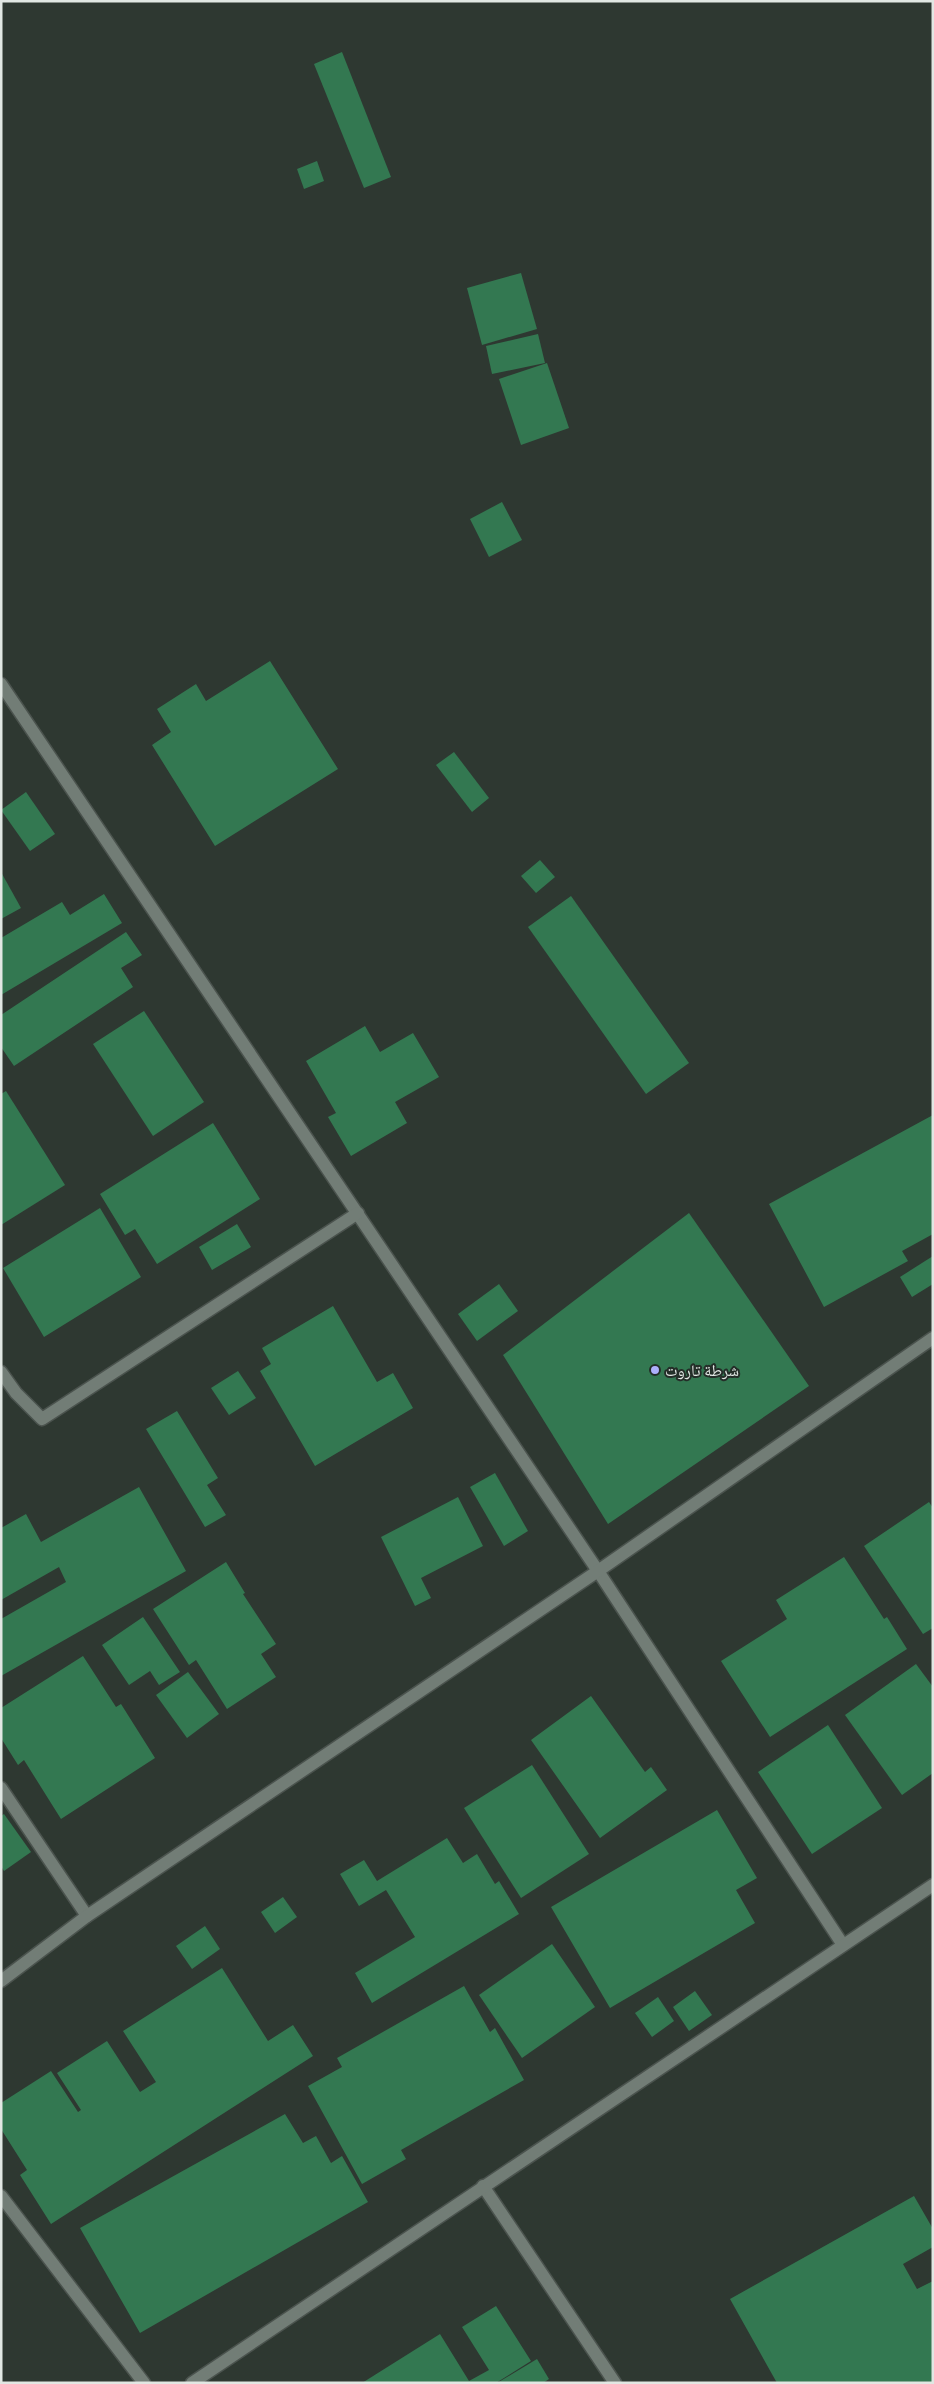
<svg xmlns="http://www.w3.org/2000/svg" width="934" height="2384" viewBox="0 0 934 2384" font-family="Cabin,'Noto Naskh Arabic',sans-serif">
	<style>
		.building { fill: #337851 }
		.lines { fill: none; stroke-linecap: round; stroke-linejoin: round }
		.street-casing { stroke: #4b534e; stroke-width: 15 }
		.street { stroke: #727d76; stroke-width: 12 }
		.poi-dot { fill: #adaffb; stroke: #242d28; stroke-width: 2 }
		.labels { text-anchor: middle; stroke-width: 4; stroke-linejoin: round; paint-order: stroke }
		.poi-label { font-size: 16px; fill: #e1e7e3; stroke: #242d28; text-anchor: start }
	</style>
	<rect width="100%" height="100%" fill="#2e3831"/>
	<g class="building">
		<polygon points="342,52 391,177 364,188 314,64"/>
		<polygon points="317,161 324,181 304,189 297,169"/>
		<polygon points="521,273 537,329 482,345 467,288"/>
		<polygon points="538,334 545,363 492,374 486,346"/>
		<polygon points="547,363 569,428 521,445 499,379"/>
		<polygon points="502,502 522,540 489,557 470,519"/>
		<polygon points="270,661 338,769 215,846 152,745 171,732 157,709 196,684 206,701"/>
		<polygon points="454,752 489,798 472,812 436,765"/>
		<polygon points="26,792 55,834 30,851 1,810"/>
		<polygon points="540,860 555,877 536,893 521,876"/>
		<polygon points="1,872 21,908 1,919"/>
		<polygon points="104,894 122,923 1,995 1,938 62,902 70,915"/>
		<polygon points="571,896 689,1063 646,1094 528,927"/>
		<polygon points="126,932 142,955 121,968 133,987 14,1066 1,1047 1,1015"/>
		<polygon points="144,1011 204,1102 153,1136 93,1044"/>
		<polygon points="365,1026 380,1052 413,1033 439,1077 395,1102 407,1123 351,1156 328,1117 336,1113 306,1061"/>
		<polygon points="6,1091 65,1185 1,1225 1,1094"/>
		<polygon points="933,1115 933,1234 902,1251 908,1261 824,1307 769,1204"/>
		<polygon points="213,1123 260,1199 157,1264 135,1229 125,1235 100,1194"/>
		<polygon points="100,1208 141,1277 44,1337 3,1268"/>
		<polygon points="689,1213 809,1386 608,1524 503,1355"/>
		<polygon points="237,1224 251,1247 212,1270 199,1247"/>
		<polygon points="933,1256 933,1284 912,1297 900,1277"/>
		<polygon points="499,1284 518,1311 477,1341 458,1314"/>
		<polygon points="333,1306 377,1382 393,1373 413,1408 315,1466 260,1371 271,1364 262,1348"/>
		<polygon points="238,1371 256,1398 229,1415 211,1388"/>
		<polygon points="177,1411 218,1478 207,1485 226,1515 205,1527 146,1429"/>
		<polygon points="495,1473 528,1531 504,1546 470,1487"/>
		<polygon points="139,1487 186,1571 1,1676 1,1619 66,1582 59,1567 1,1600 1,1528 26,1514 41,1542"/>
		<polygon points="458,1497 483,1546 421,1578 431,1598 415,1606 381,1537"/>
		<polygon points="929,1502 933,1508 933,1628 923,1634 864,1546"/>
		<polygon points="844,1557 884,1619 887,1617 907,1649 770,1737 721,1661 787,1619 776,1600"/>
		<polygon points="226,1562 245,1593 243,1594 276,1644 261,1654 276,1677 227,1709 196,1660 189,1665 153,1609"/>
		<polygon points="143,1617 180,1672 159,1685 150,1671 129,1685 102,1645"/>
		<polygon points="83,1656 116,1707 121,1704 155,1758 61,1819 24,1760 18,1765 1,1738 1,1708"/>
		<polygon points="916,1664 933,1687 933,1773 902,1795 845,1715"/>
		<polygon points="188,1672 219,1714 187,1738 156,1695"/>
		<polygon points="591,1696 645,1772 651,1767 667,1790 600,1838 531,1740"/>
		<polygon points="828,1725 882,1808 812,1854 758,1772"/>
		<polygon points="532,1765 589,1854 521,1898 464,1808"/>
		<polygon points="717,1810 757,1878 736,1890 755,1923 610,2008 551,1907"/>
		<polygon points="4,1814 31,1852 4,1871 1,1866 1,1816"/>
		<polygon points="447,1838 463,1863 477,1854 495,1884 499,1881 519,1914 372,2003 355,1973 415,1937 386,1890 359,1906 340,1874 364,1860 377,1881"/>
		<polygon points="283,1897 297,1917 275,1933 261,1912"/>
		<polygon points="205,1926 220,1949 192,1969 176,1946"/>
		<polygon points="552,1944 595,2007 522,2058 479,1995"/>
		<polygon points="222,1968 268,2041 293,2025 313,2056 51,2224 20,2175 27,2170 1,2129 1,2103 51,2071 78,2112 81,2110 57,2073 107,2041 140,2092 156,2082 123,2031"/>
		<polygon points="464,1986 490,2032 495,2028 524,2080 401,2150 406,2159 362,2184 308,2086 342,2067 337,2058"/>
		<polygon points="695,1991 712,2015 689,2031 673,2007"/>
		<polygon points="658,1997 674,2021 652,2037 635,2013"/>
		<polygon points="285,2114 303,2143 316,2136 331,2163 342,2156 368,2202 140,2333 80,2228"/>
		<polygon points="914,2196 933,2229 933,2247 903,2264 917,2289 933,2281 933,2383 777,2383 730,2299"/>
		<polygon points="496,2306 531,2361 496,2383 362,2383 440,2334 469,2381 489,2370 462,2327"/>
		<polygon points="537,2359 549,2379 543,2383 497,2383"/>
	</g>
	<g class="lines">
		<defs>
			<g id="street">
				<polyline points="1,684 598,1571 843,1945"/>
				<polyline points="1,1372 16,1393 42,1419 358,1213"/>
				<polyline points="1,1788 87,1916"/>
				<polyline points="1,1981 87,1916 598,1571 933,1338"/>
				<polyline points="483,2186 615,2383"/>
				<polyline points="1,2196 144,2383"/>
				<polyline points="192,2383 933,1885"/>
			</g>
		</defs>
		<use href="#street" class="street-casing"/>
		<use href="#street" class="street"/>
	</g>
	<circle class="poi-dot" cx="655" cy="1370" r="5"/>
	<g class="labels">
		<g class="poi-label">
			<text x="665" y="1376">شرطة تاروت</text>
		</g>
	</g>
	<rect width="934" height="2384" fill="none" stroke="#e1e7e3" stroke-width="5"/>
</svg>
